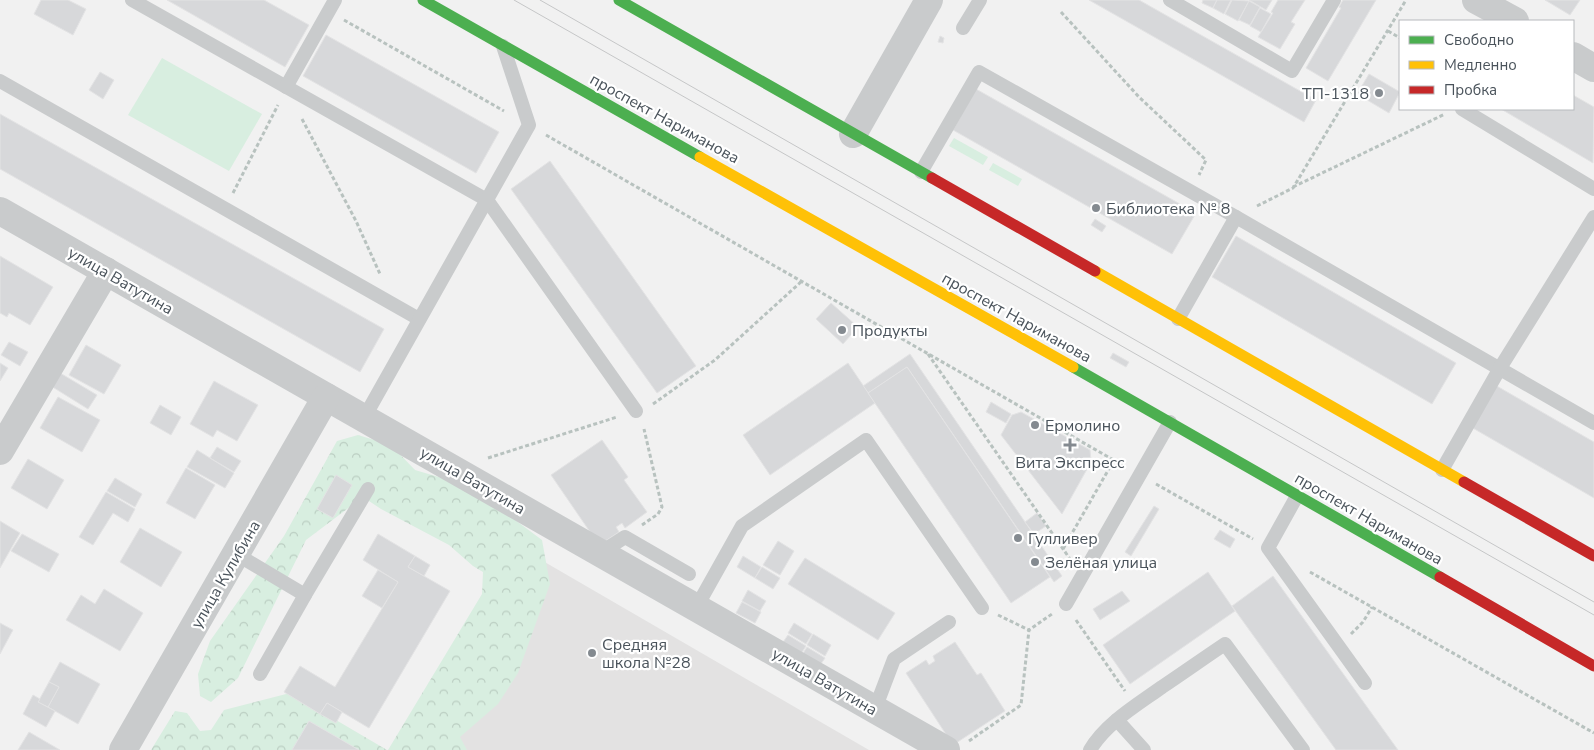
<svg xmlns="http://www.w3.org/2000/svg" width="1594" height="750" viewBox="0 0 1594 750" font-family="'Nunito Sans',sans-serif">
	<style>
		.education { fill: #e3e2e2 }
		.green { fill: #d8eee0 }
		.forest { fill: url(#forest-crowns) }
		.building { fill: #d7d8da; stroke: #e3e3e4 }
		.lines { fill: none; stroke-linecap: round; stroke-linejoin: round }
		.path { stroke: #b8c2bf; stroke-width: 3; stroke-dasharray: 4 2.5; stroke-linecap: butt }
		.lane { stroke: #c9cbcc; stroke-width: 14 }
		.street { stroke: #c9cbcc; stroke-width: 28 }
		.fast { stroke: #4caf50; stroke-width: 11 }
		.slow { stroke: #ffc107; stroke-width: 11 }
		.jam { stroke: #c62828; stroke-width: 11 }
		.tram { stroke: #c5c6c7; stroke-width: 1 }
		.poi-dot { fill: #848a90; stroke: #fff; stroke-width: 2 }
		.labels { text-anchor: middle; stroke-width: 4.5; stroke-linejoin: round; paint-order: stroke }
		.poi-label { font-size: 16px; fill: #4a535b; stroke: #fff; text-anchor: start }
		.street-label { font-size: 16px; fill: #4a535b; stroke: #fff }
	</style>
	<defs>
		<pattern id="forest-crowns" width="20" height="18" patternUnits="userSpaceOnUse" patternTransform="scale(1.25)"><rect width="20" height="18" fill="#d8eee0"/><path d="M2 6a3 3 0 1 1 6 0M12 15a3 3 0 1 1 6 0" fill="none" stroke="#bbcec2"/></pattern>
	</defs>
	<rect width="100%" height="100%" fill="#f1f1f1"/>
	<polygon class="education" points="536,557 869,750 428,750"/>
	<g class="green">
		<polygon points="162,58 262,114 229,171 128,115"/>
		<polygon points="954,138 988,157 983,165 949,146"/>
		<polygon points="993,163 1022,179 1018,186 989,170"/>
	</g>
	<g class="forest">
		<polygon points="358,435 391,445 415,470 469,486 542,540 550,584 518,673 498,704 460,737 467,750 388,750 482,594 483,572 473,566 449,545 381,509 363,497 306,540 238,678 211,702 200,696 198,674 210,641 284,536 337,441"/>
		<polygon points="290,693 387,750 151,750 175,711 187,713 200,731 211,730 224,710"/>
	</g>
	<g class="building">
		<polygon points="41,0 68,0 86,9 73,35 34,14"/>
		<polygon points="167,0 264,0 309,25 285,67"/>
		<polygon points="1089,0 1139,0 1316,100 1304,122"/>
		<polygon points="1203,0 1217,0 1213,8 1202,3"/>
		<polygon points="1217,0 1231,0 1224,14 1213,8"/>
		<polygon points="1232,0 1249,1 1238,21 1225,14"/>
		<polygon points="1249,0 1272,0 1266,10"/>
		<polygon points="1278,0 1305,0 1291,22 1295,24 1280,49 1258,37 1273,13 1271,12"/>
		<polygon points="1343,0 1376,0 1328,81 1306,68 1341,8 1339,7"/>
		<polygon points="1545,0 1580,0 1570,15"/>
		<polygon points="1249,1 1260,7 1250,25 1239,20"/>
		<polygon points="1260,8 1271,14 1261,32 1250,26"/>
		<polygon points="326,35 499,132 476,173 303,76"/>
		<polygon points="940,36 944,38 943,43 938,42"/>
		<polygon points="100,72 114,80 103,99 89,90"/>
		<polygon points="1369,74 1400,92 1389,113 1357,94"/>
		<polygon points="976,89 1196,213 1172,254 953,130"/>
		<polygon points="1573,95 1594,107 1593,163 1501,109 1573,109"/>
		<polygon points="0,114 384,329 360,372 0,169"/>
		<polygon points="550,161 696,366 657,393 511,189"/>
		<polygon points="1095,219 1106,226 1102,232 1091,225"/>
		<polygon points="1236,236 1456,363 1432,404 1212,277"/>
		<polygon points="0,256 53,287 30,325 9,313 7,317 0,313"/>
		<polygon points="831,303 858,327 843,344 816,319"/>
		<polygon points="9,342 28,352 20,366 1,355"/>
		<polygon points="86,345 121,365 104,394 69,375"/>
		<polygon points="1113,353 1129,362 1126,367 1110,358"/>
		<polygon points="910,354 1062,576 1054,582 907,367 868,393 863,386"/>
		<polygon points="0,363 8,368 0,381"/>
		<polygon points="848,363 875,403 770,475 743,435"/>
		<polygon points="907,367 1050,577 1011,603 868,393"/>
		<polygon points="60,373 97,395 88,409 51,386"/>
		<polygon points="214,381 258,405 237,441 217,430 213,437 190,424"/>
		<polygon points="1495,385 1594,442 1594,498 1471,427"/>
		<polygon points="58,397 100,420 82,452 40,428"/>
		<polygon points="991,402 1011,414 1006,423 986,412"/>
		<polygon points="160,405 181,417 171,435 150,423"/>
		<polygon points="1021,412 1090,450 1091,462 1062,514 1001,435 1012,415"/>
		<polygon points="602,440 628,477 624,480 647,512 625,528 622,523 616,527 619,532 599,545 551,475"/>
		<polygon points="217,447 241,461 234,472 210,458"/>
		<polygon points="197,450 234,473 225,488 187,467"/>
		<polygon points="28,459 64,480 47,509 11,488"/>
		<polygon points="186,468 215,485 195,519 166,503"/>
		<polygon points="336,475 352,485 333,518 317,509"/>
		<polygon points="115,478 142,494 135,507 107,491"/>
		<polygon points="106,492 135,509 128,522 113,513 93,545 79,537"/>
		<polygon points="1154,506 1159,509 1131,556 1125,552"/>
		<polygon points="1037,513 1046,526 1034,534 1025,522"/>
		<polygon points="0,521 20,533 0,568"/>
		<polygon points="140,528 182,552 161,587 120,562"/>
		<polygon points="1220,530 1235,539 1230,548 1214,539"/>
		<polygon points="22,534 59,554 49,572 11,551"/>
		<polygon points="378,534 415,556 408,567 450,591 369,728 327,703 320,714 284,692 300,666 335,687 398,582 363,560"/>
		<polygon points="778,541 794,551 780,575 763,565"/>
		<polygon points="415,556 430,565 424,576 408,567"/>
		<polygon points="743,556 761,567 755,578 737,567"/>
		<polygon points="805,558 895,613 878,640 788,584"/>
		<polygon points="762,567 780,578 773,589 755,578"/>
		<polygon points="378,570 398,582 382,608 362,596"/>
		<polygon points="1208,572 1235,611 1130,684 1103,645"/>
		<polygon points="1273,576 1398,750 1336,750 1232,606"/>
		<polygon points="104,589 143,613 120,651 66,620 81,595 95,604"/>
		<polygon points="748,590 766,601 760,611 742,601"/>
		<polygon points="1122,591 1130,601 1100,620 1093,609"/>
		<polygon points="742,602 761,612 755,623 736,613"/>
		<polygon points="0,623 13,630 0,654"/>
		<polygon points="794,623 812,634 806,644 788,633"/>
		<polygon points="813,634 831,645 825,656 807,645"/>
		<polygon points="788,635 806,646 799,657 781,645"/>
		<polygon points="955,642 977,675 981,673 1005,711 953,745 906,673 926,660 929,665 935,661 933,656"/>
		<polygon points="807,647 825,658 818,668 800,658"/>
		<polygon points="60,662 100,684 78,724 48,707 59,687 49,682"/>
		<polygon points="49,682 59,687 48,707 38,702"/>
		<polygon points="33,695 40,699 38,702 55,711 46,727 23,714"/>
		<polygon points="327,703 342,712 336,723 320,714"/>
		<polygon points="309,721 359,750 292,750"/>
		<polygon points="29,732 60,750 18,750"/>
	</g>
	<g class="lines">
		<g class="path">
			<polyline points="1061,12 1139,97 1206,160 1199,175"/>
			<polyline points="344,20 504,111"/>
			<polyline points="1388,31 1400,38"/>
			<polyline points="302,119 356,221 380,274"/>
			<polyline points="546,135 1124,466"/>
			<polyline points="1293,187 1445,114"/>
			<polyline points="233,193 278,105"/>
			<polyline points="1257,206 1293,188 1406,0"/>
			<polyline points="928,354 1070,559"/>
			<polyline points="653,404 715,360 802,281"/>
			<polyline points="488,458 617,417"/>
			<polyline points="1156,484 1253,539"/>
			<polyline points="642,525 658,514 662,507 644,429"/>
			<polyline points="1063,549 1114,460"/>
			<polyline points="1310,572 1594,733"/>
			<polyline points="998,615 1029,630"/>
			<polyline points="1076,620 1125,691"/>
			<polyline points="1351,634 1363,622 1372,607"/>
			<polyline points="969,741 1021,705 1029,630 1052,614"/>
		</g>
		<g class="lane">
			<polyline points="132,0 487,200 636,411"/>
			<polyline points="1170,0 1292,71 1334,0"/>
			<polyline points="963,28 980,0"/>
			<polyline points="0,81 419,319"/>
			<polyline points="286,87 335,0"/>
			<polyline points="1462,109 1594,189"/>
			<polyline points="921,172 979,72 1236,217 1594,423"/>
			<polyline points="1178,319 1236,217"/>
			<polyline points="364,418 529,125 503,46"/>
			<polyline points="1442,470 1500,368 1594,217"/>
			<polyline points="1297,496 1268,548 1365,683"/>
			<polyline points="600,553 625,537 689,574"/>
			<polyline points="236,554 305,595 368,489"/>
			<polyline points="1066,604 1170,422"/>
			<polyline points="696,608 742,526 866,440 982,608"/>
			<polyline points="260,674 305,595"/>
			<polyline points="875,709 894,659 949,622"/>
			<polyline points="1117,720 1144,750"/>
			<path d="M1090,750C1106,723 1137,705 1162,687C1183,673 1204,658 1225,644L1303,750"/>
		</g>
		<g class="street">
			<polyline points="1476,0 1515,21"/>
			<polyline points="1573,56 1594,68"/>
			<polyline points="853,134 929,0"/>
			<polyline points="0,211 946,750"/>
			<polyline points="0,451 106,271"/>
			<polyline points="123,750 326,397"/>
		</g>
		<g class="fast">
			<polyline points="423,0 700,157"/>
			<polyline points="619,0 932,178"/>
			<polyline points="1073,367 1440,577"/>
		</g>
		<g class="slow">
			<polyline points="700,157 1073,367"/>
			<polyline points="1095,271 1464,482"/>
		</g>
		<g class="jam">
			<polyline points="932,178 1095,271"/>
			<polyline points="1464,482 1594,556"/>
			<polyline points="1440,577 1594,666"/>
		</g>
		<g class="tram">
			<polyline points="514,0 1594,615"/>
			<polyline points="540,0 1594,602"/>
		</g>
	</g>
	<g class="poi-dot">
		<circle cx="1379" cy="93" r="5"/>
		<circle cx="1096" cy="208" r="5"/>
		<circle cx="842" cy="330" r="5"/>
		<circle cx="1035" cy="425" r="5"/>
		<path d="M1067.5 437.5h5v5h5v5h-5v5h-5v-5h-5v-5h5z"/>
		<circle cx="1018" cy="538" r="5"/>
		<circle cx="1035" cy="562" r="5"/>
		<circle cx="592" cy="653" r="5"/>
	</g>
	<g class="labels">
		<g class="poi-label">
			<text x="1369" y="99" text-anchor="end">ТП-1318</text>
			<text x="1106" y="214">Библиотека № 8</text>
			<text x="852" y="336">Продукты</text>
			<text x="1045" y="431">Ермолино</text>
			<text x="1070" y="468" text-anchor="middle">Вита Экспресс</text>
			<text x="1028" y="544">Гулливер</text>
			<text x="1045" y="568">Зелёная улица</text>
			<text x="602" y="650">Средняя<tspan x="602" dy="18">школа №28</tspan></text>
		</g>
		<g class="street-label">
			<text transform="translate(665 118) rotate(29)" y="6">проспект Нариманова</text>
			<text transform="translate(121 280) rotate(30)" y="6">улица Ватутина</text>
			<text transform="translate(1017 317) rotate(29)" y="6">проспект Нариманова</text>
			<text transform="translate(473 480) rotate(30)" y="6">улица Ватутина</text>
			<text transform="translate(1369 518) rotate(30)" y="6">проспект Нариманова</text>
			<text transform="translate(225 574) rotate(-60)" y="6">улица Кулибина</text>
			<text transform="translate(825 681) rotate(30)" y="6">улица Ватутина</text>
		</g>
	</g>
	<rect x="1399" y="20" width="175" height="90" fill="#ffffff" stroke="#b7babd"/>
	<rect x="1409" y="36" width="25" height="8" fill="#4caf50" stroke="#b7babd"/>
	<text x="1444" y="45" font-size="15" fill="#4a535b">Свободно</text>
	<rect x="1409" y="61" width="25" height="8" fill="#ffc107" stroke="#b7babd"/>
	<text x="1444" y="70" font-size="15" fill="#4a535b">Медленно</text>
	<rect x="1409" y="86" width="25" height="8" fill="#c62828" stroke="#b7babd"/>
	<text x="1444" y="95" font-size="15" fill="#4a535b">Пробка</text>
</svg>
